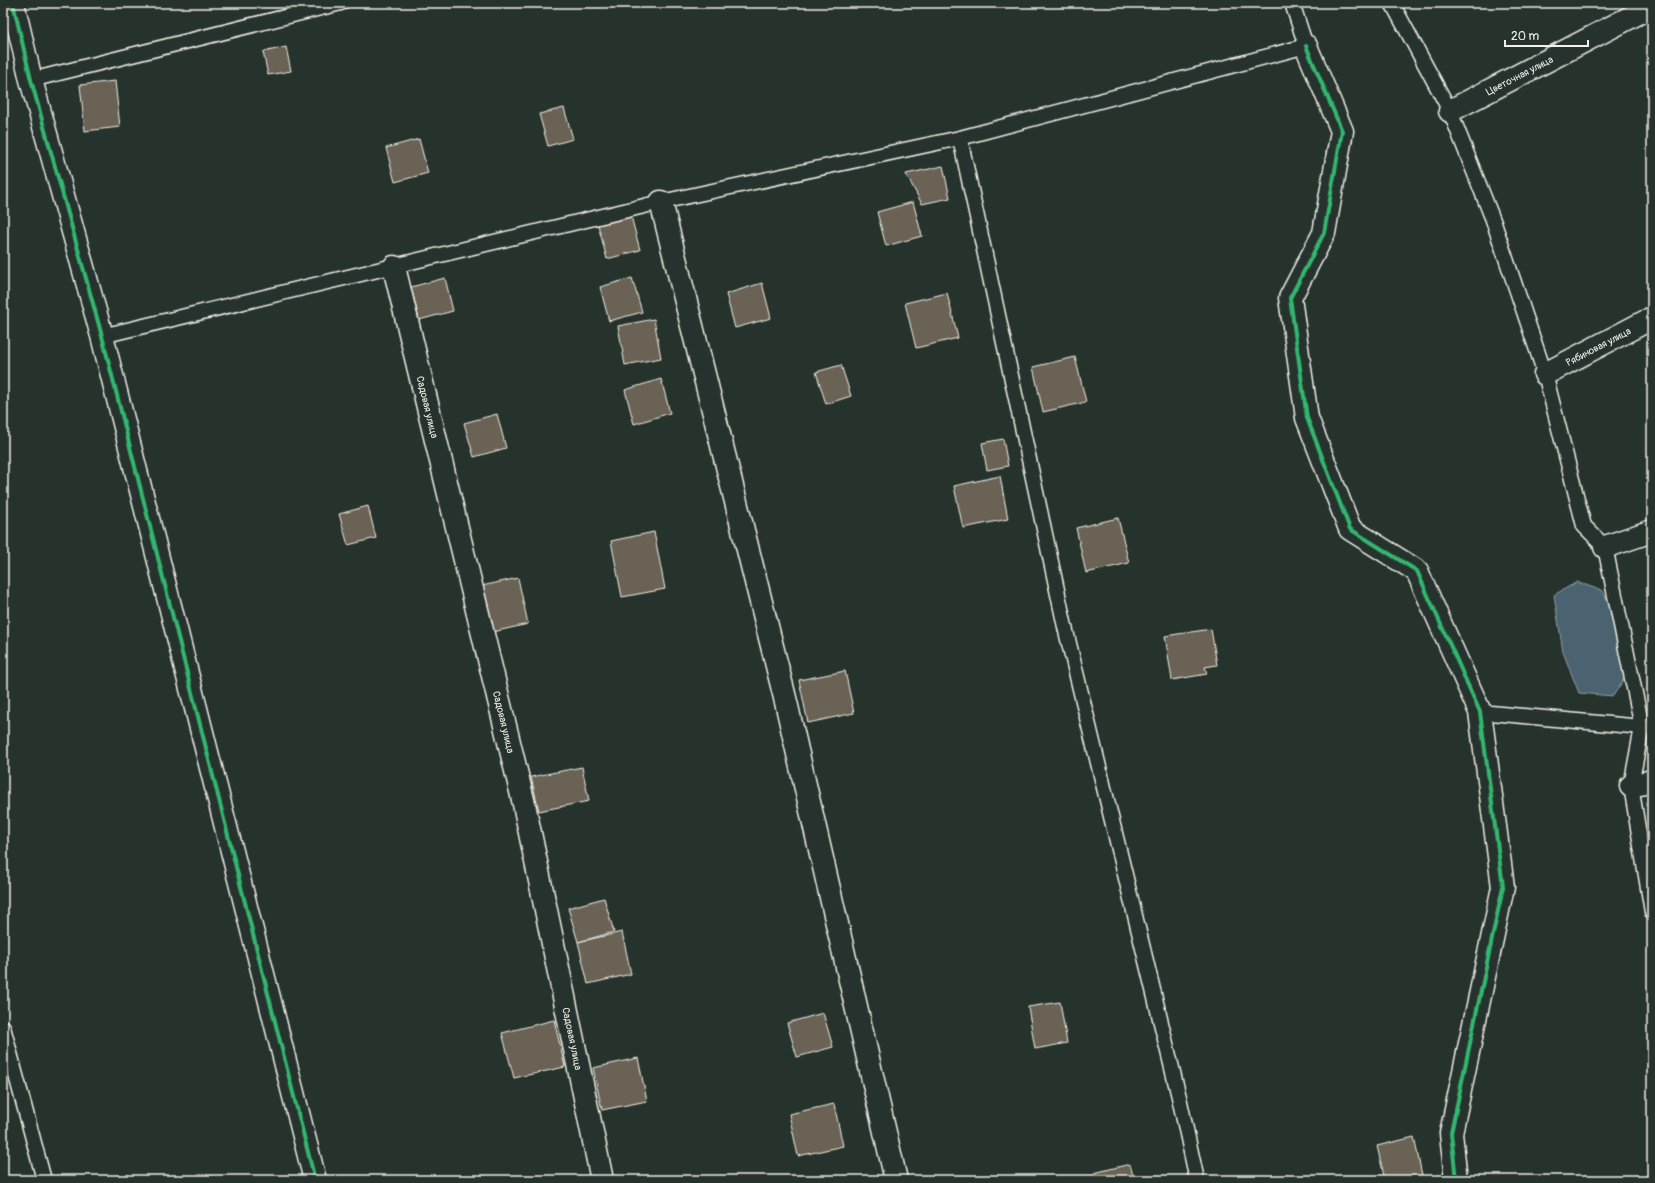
<svg xmlns="http://www.w3.org/2000/svg" width="1655" height="1183" viewBox="0 0 1655 1183" font-family="Pangolin,sans-serif">
	<style>
		.water { fill: #4c6470; stroke: #8f9ca0 }
		.building { fill: #6b6454; stroke: #f4f1e8 }
		.lines { fill: none; stroke-linecap: round; stroke-linejoin: round }
		.lane-casing { stroke: #f4f1e8; stroke-width: 17 }
		.street-casing { stroke: #f4f1e8; stroke-width: 25 }
		.lane { stroke: #26332d; stroke-width: 14 }
		.street { stroke: #26332d; stroke-width: 22 }
		.cycleway-casing { stroke: #26332d; stroke-width: 6 }
		.cycleway { stroke: #33b770; stroke-width: 4 }
		.labels { text-anchor: middle; stroke-width: 3; stroke-linejoin: round; paint-order: stroke }
		.street-label { font-size: 10px; fill: #f4f1e8; stroke: #26332d }
	</style>
	<rect width="100%" height="100%" fill="#26332d"/>
	<filter id="ink" filterUnits="userSpaceOnUse"><feTurbulence type="fractalNoise" baseFrequency=".025" numOctaves="2"/><feDisplacementMap in="SourceGraphic" scale="8" xChannelSelector="R" yChannelSelector="G"/><feConvolveMatrix kernelMatrix="1 2 1 2 8 2 1 2 1" color-interpolation-filters="sRGB"/></filter>
	<g filter="url(#ink)">
		<polygon class="water" points="1577,582 1603,591 1616,620 1624,679 1613,696 1579,693 1563,652 1554,595"/>
		<g class="building">
			<polygon points="286,47 291,71 268,75 263,52"/>
			<polygon points="115,81 120,127 85,131 80,85"/>
			<polygon points="564,108 573,139 548,146 539,114"/>
			<polygon points="419,139 428,173 395,182 386,148"/>
			<polygon points="943,166 950,198 922,204 906,174"/>
			<polygon points="913,202 922,236 886,246 877,212"/>
			<polygon points="631,216 640,250 607,259 598,225"/>
			<polygon points="445,278 453,311 419,320 411,287"/>
			<polygon points="632,278 642,312 609,321 600,287"/>
			<polygon points="762,283 771,318 735,328 726,294"/>
			<polygon points="947,293 958,338 916,348 905,303"/>
			<polygon points="654,319 661,358 625,365 618,326"/>
			<polygon points="1075,357 1086,402 1043,412 1033,367"/>
			<polygon points="841,365 851,396 826,404 816,372"/>
			<polygon points="661,379 670,413 634,424 625,390"/>
			<polygon points="497,414 506,448 474,457 464,423"/>
			<polygon points="1003,439 1008,466 987,470 982,443"/>
			<polygon points="1000,476 1008,519 963,528 954,486"/>
			<polygon points="368,506 376,538 348,545 339,514"/>
			<polygon points="1118,518 1129,563 1086,573 1076,528"/>
			<polygon points="654,532 665,589 622,597 611,541"/>
			<polygon points="518,578 528,624 493,632 482,586"/>
			<polygon points="1211,629 1217,665 1205,667 1207,674 1172,680 1165,636"/>
			<polygon points="845,671 854,713 808,723 799,680"/>
			<polygon points="582,767 589,801 539,811 531,777"/>
			<polygon points="604,898 614,932 578,942 568,908"/>
			<polygon points="622,932 631,974 588,984 578,942"/>
			<polygon points="1060,1002 1067,1043 1035,1049 1028,1007"/>
			<polygon points="823,1013 833,1047 797,1057 787,1023"/>
			<polygon points="554,1020 565,1067 514,1078 502,1033"/>
			<polygon points="638,1058 647,1101 602,1110 593,1068"/>
			<polygon points="834,1104 843,1146 798,1156 789,1114"/>
			<polygon points="1414,1137 1423,1180 1385,1180 1377,1146"/>
			<polygon points="1130,1164 1134,1180 1096,1180 1094,1173"/>
		</g>
		<g class="lines">
			<defs>
				<g id="lane">
					<polyline points="1392,3 1450,111 1493,220 1545,374 1584,526 1605,547 1642,727 1631,786 1652,912"/>
					<polyline points="31,80 341,3"/>
					<polyline points="960,138 1065,627 1179,1097 1197,1180"/>
					<polyline points="102,336 661,202 960,138 1306,46 1292,3"/>
					<polyline points="1480,712 1642,727"/>
					<polyline points="3,1027 44,1180"/>
				</g>
				<g id="street">
					<polyline points="13,3 31,80 102,336 315,1180"/>
					<polyline points="1306,46 1342,131 1324,233 1290,298 1307,418 1350,529 1417,571 1480,712 1503,887 1451,1133 1456,1180"/>
					<path id="s1" d="M1450,111L1652,6"/>
					<polyline points="661,202 786,702 896,1180"/>
					<path id="s2" d="M394,267L524,804L602,1180"/>
					<path id="s3" d="M1545,374L1652,318"/>
					<polyline points="1605,547 1652,531"/>
					<polyline points="1631,786 1652,781"/>
				</g>
			</defs>
			<use href="#lane" class="lane-casing"/>
			<use href="#street" class="street-casing"/>
			<use href="#lane" class="lane"/>
			<use href="#street" class="street"/>
			<defs>
				<g id="cycleway">
					<polyline points="13,3 31,80 102,336 315,1180"/>
					<polyline points="1306,46 1342,131 1324,233 1290,298 1307,418 1350,529 1417,571 1480,712 1503,887 1451,1133 1456,1180"/>
				</g>
			</defs>
			<use href="#cycleway" class="cycleway-casing"/>
			<use href="#cycleway" class="cycleway"/>
		</g>
	</g>
	<g class="labels">
		<g class="street-label">
			<text dy="4" stroke="none"><textPath href="#s1" startOffset="78">Цветочная улица</textPath></text>
			<text dy="4" stroke="none"><textPath href="#s3" startOffset="60">Рябиновая улица</textPath></text>
			<text dy="4" stroke="none"><textPath href="#s2" startOffset="144">Садовая улица</textPath></text>
			<text dy="4" stroke="none"><textPath href="#s2" startOffset="468">Садовая улица</textPath></text>
			<text dy="4" stroke="none"><textPath href="#s2" startOffset="792">Садовая улица</textPath></text>
		</g>
	</g>
	<rect width="1655" height="1183" fill="none" stroke="#26332d" stroke-width="16"/>
	<rect x="8" y="8" width="1639" height="1167" fill="none" stroke="#f4f1e8" stroke-width="1.5" filter="url(#ink)"/>
	<path d="M1505 40v6h83v-6" fill="none" stroke="#f4f1e8" stroke-width="2"/>
	<text x="1511" y="40" font-size="12" fill="#f4f1e8" stroke="#26332d" stroke-width="3" paint-order="stroke">20 m</text>
</svg>
